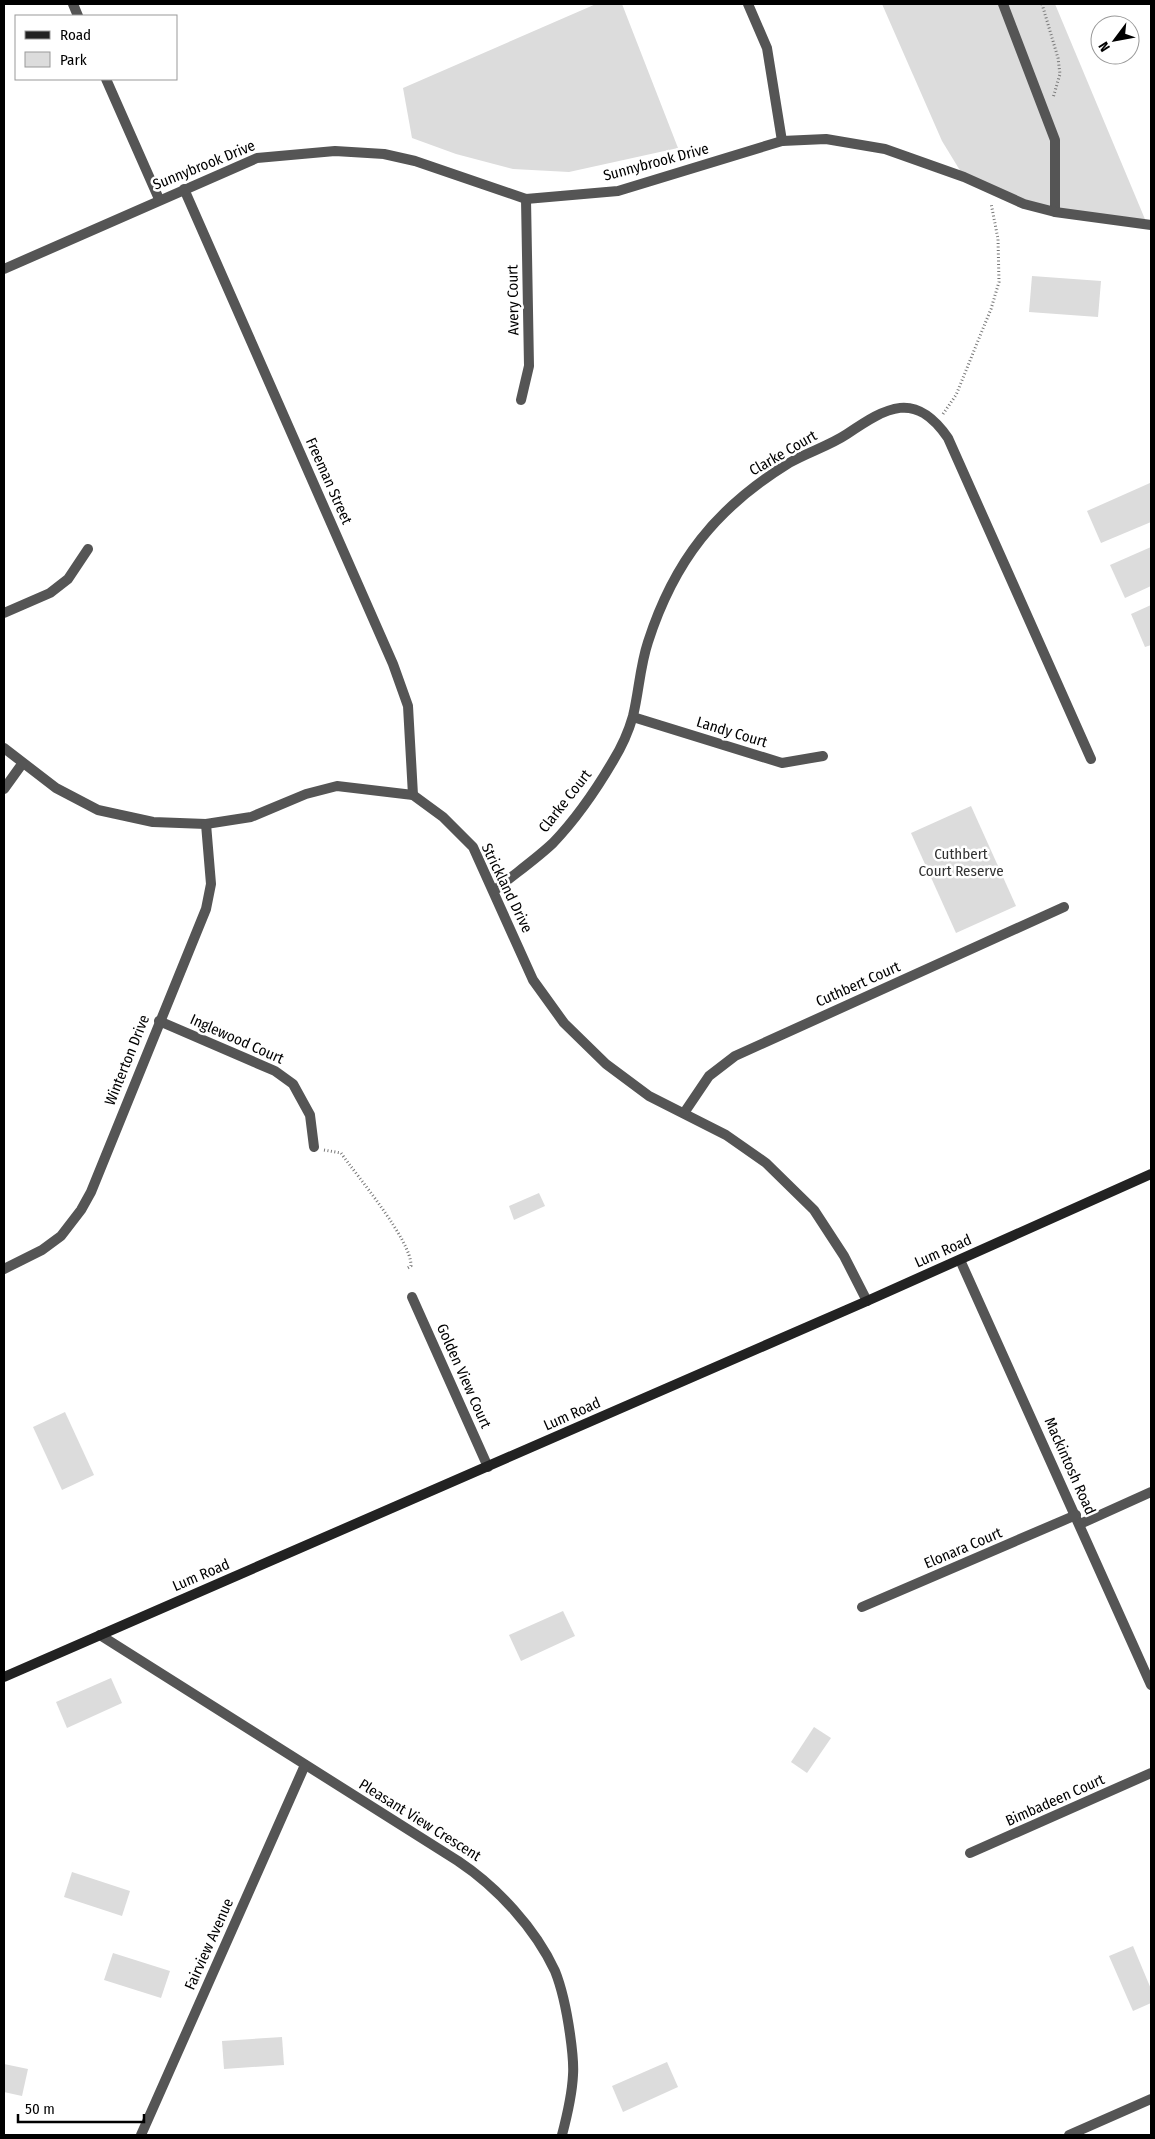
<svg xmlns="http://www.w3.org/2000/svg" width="1155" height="2139" viewBox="0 0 1155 2139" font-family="'Fira Sans Condensed',sans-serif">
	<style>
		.green { fill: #dcdcdc }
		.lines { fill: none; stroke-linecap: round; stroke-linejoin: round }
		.path { stroke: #777; stroke-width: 3; stroke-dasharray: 1 2.5; stroke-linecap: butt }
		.lane { stroke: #555; stroke-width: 10 }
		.street { stroke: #555; stroke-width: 10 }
		.secondary { stroke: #222; stroke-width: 10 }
		.labels { text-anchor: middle; stroke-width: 5; stroke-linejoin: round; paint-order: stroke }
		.street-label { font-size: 15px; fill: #000; stroke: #fff }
		.park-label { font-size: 15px; fill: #333; stroke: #fff }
	</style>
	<rect width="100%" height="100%" fill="#fff"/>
	<g class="green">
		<polygon points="596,4 622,4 678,148 569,172 513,169 456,154 412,138 403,88"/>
		<polygon points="882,4 1055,4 1147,224 1024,204 964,177 942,141"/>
		<polygon points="1032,276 1101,281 1098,317 1029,312"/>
		<polygon points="1150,483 1151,522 1101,543 1087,511"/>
		<polygon points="1151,547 1151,586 1125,598 1110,565"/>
		<polygon points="1151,605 1151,645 1145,647 1131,614"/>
		<polygon points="971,806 1016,906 956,933 911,833"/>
		<polygon points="539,1193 545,1206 514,1220 509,1206"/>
		<polygon points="65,1412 94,1475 62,1490 33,1427"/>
		<polygon points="563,1611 575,1636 521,1661 509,1635"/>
		<polygon points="111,1678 122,1703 67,1728 56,1702"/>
		<polygon points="814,1727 831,1738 807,1773 791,1762"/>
		<polygon points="72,1872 130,1891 122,1916 64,1897"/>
		<polygon points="1133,1946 1151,1989 1151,2003 1133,2011 1109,1956"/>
		<polygon points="113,1953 170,1971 161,1998 104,1980"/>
		<polygon points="282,2037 284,2065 224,2069 222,2041"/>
		<polygon points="667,2062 678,2087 623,2112 612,2086"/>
		<polygon points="4,2064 28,2069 22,2096 4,2092"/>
	</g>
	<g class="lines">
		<g class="path">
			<polyline points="1042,4 1058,58 1060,74 1053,98"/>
			<polyline points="943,414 956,395 991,309 999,282 998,239 991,203"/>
			<path d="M324,1150L341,1153C357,1176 412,1241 411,1266L406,1269"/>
		</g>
		<polyline class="lane" points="1003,4 1055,140 1055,212"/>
		<g class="street">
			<polyline points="73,4 78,16"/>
			<polyline points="748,4 767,48 782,141"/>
			<polyline points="106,79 159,199"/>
			<polyline points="184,189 393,664 408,706 413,795"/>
			<polyline points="4,269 257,158 335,151 384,154 415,161 526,199 618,191 782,141 826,139 885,149 964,177 1024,204 1055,212 1151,225"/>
			<polyline points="521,400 529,366 526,199"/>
			<polyline points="4,613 50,593 68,579 88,549"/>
			<polyline points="633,717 782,763 823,756"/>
			<polyline points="4,748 56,788 98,810 153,822 206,824 251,817 306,794 337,786 413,795 443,817 473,847 533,980 564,1023 606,1064 649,1096 726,1135 766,1163 814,1210 844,1256 867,1301"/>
			<polyline points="4,789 22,764"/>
			<path d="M494,891C513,875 535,860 553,843C576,819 596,790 613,761C621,748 629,730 633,716C639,691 640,666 648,642C674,561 716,508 789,463C808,452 829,446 847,434C887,407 915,390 948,438L1091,759"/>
			<polyline points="159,1021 275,1071 293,1084 310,1115 314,1147"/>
			<polyline points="684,1113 709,1076 735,1056 1064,907"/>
			<polyline points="960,1260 1151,1685"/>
			<polyline points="4,1269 42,1250 61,1236 81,1210 91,1192 206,909 211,884 206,824"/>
			<polyline points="412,1297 488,1467"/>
			<polyline points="1080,1524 1151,1492"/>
			<polyline points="862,1607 1076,1515"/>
			<path d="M100,1635L458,1861C497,1887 535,1928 555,1971C563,1991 567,2013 570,2034C572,2048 574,2062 573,2075C572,2096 567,2116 562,2135"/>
			<polyline points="970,1853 1151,1773"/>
			<polyline points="141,2135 305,1765"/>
			<polyline points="1069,2135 1151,2099"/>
		</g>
		<polyline class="secondary" points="4,1677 867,1301 1151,1174"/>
	</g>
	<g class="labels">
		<g class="street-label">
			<text transform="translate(656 162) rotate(-15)" y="5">Sunnybrook Drive</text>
			<text transform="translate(204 165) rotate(-22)" y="5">Sunnybrook Drive</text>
			<text transform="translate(513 300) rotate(-91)" y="5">Avery Court</text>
			<text transform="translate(783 453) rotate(-30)" y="5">Clarke Court</text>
			<text transform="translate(329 481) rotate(66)" y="5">Freeman Street</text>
			<text transform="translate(732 732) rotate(17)" y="5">Landy Court</text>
			<text transform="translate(565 801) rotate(-52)" y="5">Clarke Court</text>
			<text transform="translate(507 888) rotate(64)" y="5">Strickland Drive</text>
			<text transform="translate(858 984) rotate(-24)" y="5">Cuthbert Court</text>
			<text transform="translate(237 1039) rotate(24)" y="5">Inglewood Court</text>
			<text transform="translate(127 1060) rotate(-68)" y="5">Winterton Drive</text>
			<text transform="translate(943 1251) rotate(-24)" y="5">Lum Road</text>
			<text transform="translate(464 1376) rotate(66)" y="5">Golden View Court</text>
			<text transform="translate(572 1414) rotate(-24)" y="5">Lum Road</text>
			<text transform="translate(1070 1466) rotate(66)" y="5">Mackintosh Road</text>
			<text transform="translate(963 1548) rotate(-23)" y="5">Elonara Court</text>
			<text transform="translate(201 1575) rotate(-23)" y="5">Lum Road</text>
			<text transform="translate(1055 1800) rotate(-24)" y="5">Bimbadeen Court</text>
			<text transform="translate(420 1820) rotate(32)" y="5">Pleasant View Crescent</text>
			<text transform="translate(209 1944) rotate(-66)" y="5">Fairview Avenue</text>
		</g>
		<g class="park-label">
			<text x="961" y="859">Cuthbert<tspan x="961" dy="17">Court Reserve</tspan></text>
		</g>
	</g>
	<rect width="1155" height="2139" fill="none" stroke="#000000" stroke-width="10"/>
	<rect x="15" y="15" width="162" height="65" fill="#ffffff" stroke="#999999"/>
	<rect x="25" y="31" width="25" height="8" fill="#222222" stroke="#999999"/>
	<text x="60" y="40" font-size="15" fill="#000000">Road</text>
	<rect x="25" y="52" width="25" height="15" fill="#dcdcdc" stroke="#999999"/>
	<text x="60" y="65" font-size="15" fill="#000000">Park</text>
	<g transform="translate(1115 40) rotate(238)"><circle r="24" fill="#ffffff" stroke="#999999"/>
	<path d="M0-4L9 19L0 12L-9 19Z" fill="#000000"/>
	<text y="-8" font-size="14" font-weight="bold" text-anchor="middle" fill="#000000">N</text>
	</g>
	<path d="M18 2114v8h126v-8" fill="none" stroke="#000000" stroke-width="2.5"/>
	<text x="25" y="2114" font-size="15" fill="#000000" stroke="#ffffff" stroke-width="4" paint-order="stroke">50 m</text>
</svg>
